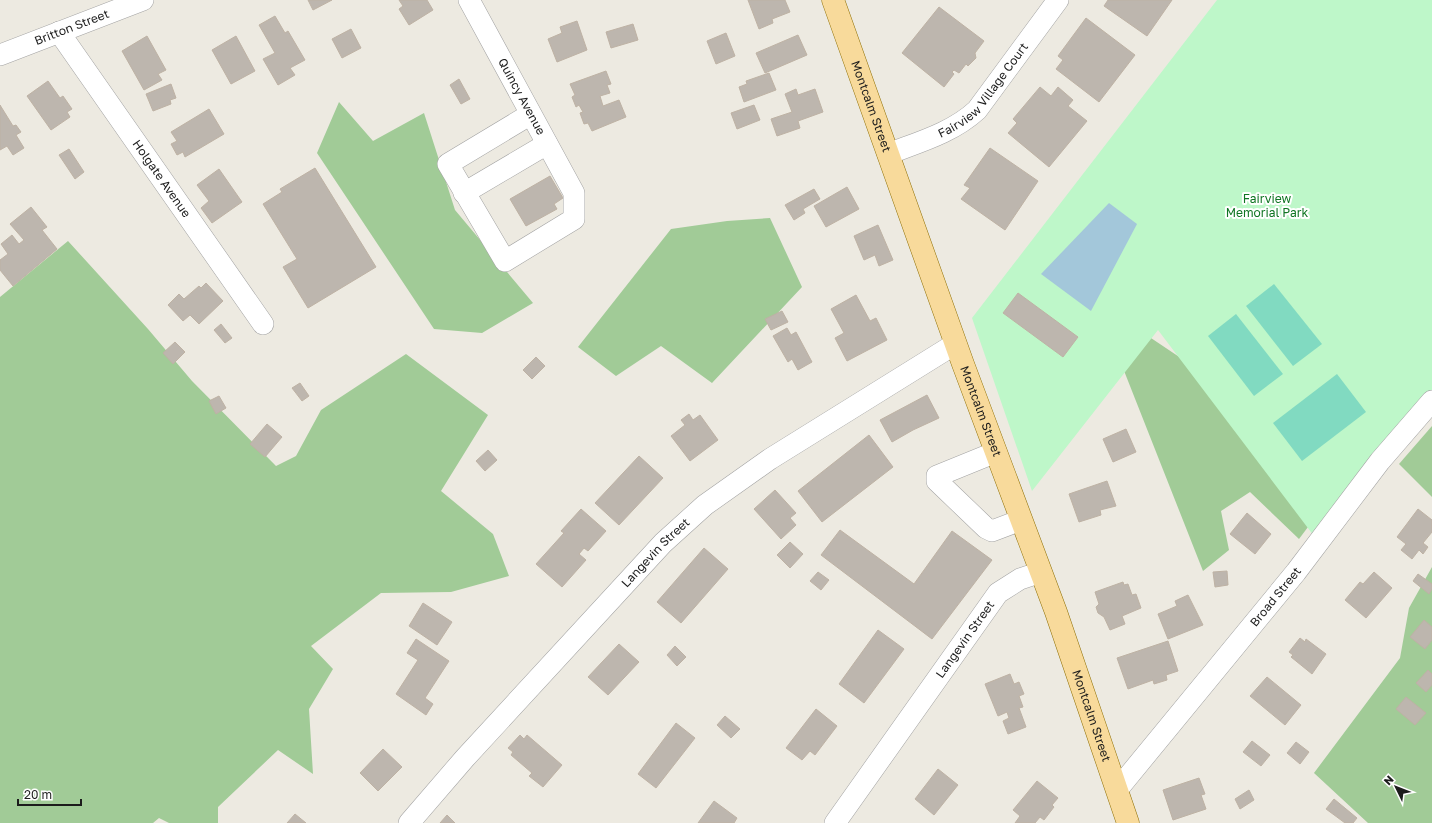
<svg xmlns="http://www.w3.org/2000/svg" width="1432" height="823" viewBox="0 0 1432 823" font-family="'Golos Text',sans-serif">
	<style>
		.forest { fill: #a1cb97 }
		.park { fill: #bef7c9 }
		.pitch { fill: #81dac1 }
		.water { fill: #a3c7da }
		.building { fill: #bdb6ae; stroke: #beb2a4 }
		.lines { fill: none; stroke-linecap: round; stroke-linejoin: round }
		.minor-casing { stroke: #a3a3a3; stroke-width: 22 }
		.major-casing { stroke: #8e6f05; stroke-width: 23 }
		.minor { stroke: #fff; stroke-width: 21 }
		.major { stroke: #f8da9b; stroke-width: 22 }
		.labels { text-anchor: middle; stroke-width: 4; stroke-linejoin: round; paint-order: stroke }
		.street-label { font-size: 12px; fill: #1c1c1c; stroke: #fff }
		.park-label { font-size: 12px; fill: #0f7522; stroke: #fff }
	</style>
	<rect width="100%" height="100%" fill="#edeae1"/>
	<g class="forest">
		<polygon points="339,102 373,141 424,113 455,210 533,303 482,333 434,329 317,153"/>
		<polygon points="770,218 802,287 712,383 661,346 616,376 578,347 671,229 727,221"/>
		<polygon points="68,241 148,329 192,381 276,466 296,456 321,410 406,354 488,415 441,491 493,534 509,576 451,592 381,593 311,646 333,669 309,709 313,774 278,750 218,807 218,823 169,823 159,818 153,823 0,823 0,297"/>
		<polygon points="1145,334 1227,389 1320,511 1299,539 1250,492 1221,511 1229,550 1203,571 1117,353"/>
		<polygon points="1432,426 1432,497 1399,464"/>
		<polygon points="1432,567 1432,823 1368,823 1314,773 1400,658 1409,608"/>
	</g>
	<polygon class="park" points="1217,0 1432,0 1432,413 1320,544 1158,330 1032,491 972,318"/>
	<g class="pitch">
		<polygon points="1274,284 1322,344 1293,366 1246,306"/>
		<polygon points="1236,314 1283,374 1254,396 1208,336"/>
		<polygon points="1337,374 1366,412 1302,461 1273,423"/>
	</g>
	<polygon class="water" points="1109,203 1137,224 1091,311 1041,274"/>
	<g class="building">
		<polygon points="308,0 332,0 313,10"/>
		<polygon points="399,0 427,0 433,10 409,25 399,9 403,6"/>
		<polygon points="748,0 785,0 790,12 772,19 773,23 759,29"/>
		<polygon points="1108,0 1172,0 1147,36 1104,6"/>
		<polygon points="939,7 984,41 975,53 976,58 968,66 966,64 959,73 954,70 952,72 954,74 944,87 902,53"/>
		<polygon points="275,16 285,33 288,31 305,60 290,68 295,75 278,85 263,59 275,53 259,25"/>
		<polygon points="1086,18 1135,55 1099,102 1056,69 1063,60 1058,56"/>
		<polygon points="577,21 587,50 557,62 548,39 562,33 560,27"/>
		<polygon points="633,24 638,40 611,48 606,32"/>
		<polygon points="351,29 361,48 342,58 332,39"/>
		<polygon points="726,33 735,56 716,64 707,41"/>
		<polygon points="798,35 807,55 765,73 756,53"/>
		<polygon points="147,36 166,70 158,74 162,80 144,90 122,51"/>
		<polygon points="236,36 255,71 231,84 212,50"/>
		<polygon points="606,71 611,84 607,85 610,93 600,96 603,106 619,100 626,117 592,131 588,123 584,124 580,113 583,112 579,105 576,107 572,97 575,95 570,84"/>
		<polygon points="769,73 776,90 744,102 739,87 747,84 746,81"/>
		<polygon points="459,79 470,99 461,104 450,85"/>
		<polygon points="48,81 60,98 63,96 72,109 67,112 70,117 51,130 27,96"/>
		<polygon points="171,84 176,98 170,100 171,104 153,111 146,94"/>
		<polygon points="1040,87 1051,96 1058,87 1073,100 1068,106 1087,121 1049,167 1008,133 1017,123 1013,119"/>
		<polygon points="796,89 798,95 815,89 823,112 798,121 800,128 777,136 771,119 792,112 785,94"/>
		<polygon points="0,105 13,126 16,125 21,132 16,135 24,148 13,155 7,146 0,150"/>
		<polygon points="754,105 760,120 737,129 731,113"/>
		<polygon points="209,109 224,134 185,157 183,152 177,155 171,144 177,141 171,132"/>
		<polygon points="990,148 1038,181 1005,230 961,199 970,188 964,185"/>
		<polygon points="69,149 84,172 75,179 59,155"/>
		<polygon points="315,168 376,267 308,308 283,267 297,259 263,204 282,192 280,189"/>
		<polygon points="219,169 242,202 212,223 201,208 209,201 197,185"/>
		<polygon points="550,176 563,198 554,204 557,209 526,226 510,199"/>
		<polygon points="847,187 859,209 826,227 814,206"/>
		<polygon points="814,189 820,199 803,209 805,213 794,220 785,205"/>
		<polygon points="31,207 47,227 42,230 57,249 13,286 0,270 0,260 8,254 1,244 12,235 19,244 24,240 10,224"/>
		<polygon points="878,225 893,260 879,266 875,255 864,260 854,236"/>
		<polygon points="206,283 223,301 199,324 190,315 183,321 168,305 179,294 184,299 199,286 201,288"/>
		<polygon points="1018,293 1078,337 1063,357 1003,313"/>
		<polygon points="856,295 870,321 876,318 887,340 847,361 835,338 844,333 831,309"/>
		<polygon points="782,311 788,322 771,330 765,319"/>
		<polygon points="221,324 232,338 225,343 214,330"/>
		<polygon points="787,328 791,335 796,332 812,362 798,370 792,359 788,362 773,336"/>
		<polygon points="175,342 185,352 173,364 163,353"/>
		<polygon points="536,357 545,366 532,379 523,370"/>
		<polygon points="300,383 309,396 302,401 292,388"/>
		<polygon points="927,395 939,418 913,430 892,442 880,420"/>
		<polygon points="219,396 226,408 216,414 209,401"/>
		<polygon points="689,414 693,420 700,415 718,440 690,461 671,436 685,425 681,420"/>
		<polygon points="267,424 282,437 265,457 250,444"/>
		<polygon points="1126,429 1136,452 1113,462 1103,439"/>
		<polygon points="869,435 893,467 822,522 798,491"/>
		<polygon points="488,450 497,460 485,471 476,461"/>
		<polygon points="639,456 663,478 619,525 595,503"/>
		<polygon points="1107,481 1116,506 1100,510 1101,515 1079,522 1069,494"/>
		<polygon points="775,490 796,513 790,518 796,525 781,539 754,509"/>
		<polygon points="581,509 606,531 588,551 584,548 579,554 586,560 562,587 536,564 564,533 561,531"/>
		<polygon points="1418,509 1432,520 1432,532 1423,543 1428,547 1423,554 1419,550 1412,559 1401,550 1406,544 1397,537"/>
		<polygon points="1247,513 1271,534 1255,554 1230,534"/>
		<polygon points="840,530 914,584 952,531 992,560 932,639 821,555"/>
		<polygon points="790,542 803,554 790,568 777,555"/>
		<polygon points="704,548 728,569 681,623 657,602"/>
		<polygon points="1227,571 1228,585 1215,587 1213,572"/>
		<polygon points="818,572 829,580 821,590 810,581"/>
		<polygon points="1374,572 1392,588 1366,618 1345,600 1360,582 1363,584"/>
		<polygon points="1418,574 1432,584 1432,589 1429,594 1413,581"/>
		<polygon points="1123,582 1124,585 1128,584 1132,595 1136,594 1141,608 1122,616 1125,624 1110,630 1104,617 1098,613 1096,607 1099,604 1095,592"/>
		<polygon points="1188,595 1203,625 1168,639 1158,614 1177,606 1175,601"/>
		<polygon points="423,603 452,622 437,645 409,626"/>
		<polygon points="1424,620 1432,627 1432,640 1425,649 1410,637"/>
		<polygon points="878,630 904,649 864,703 839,684"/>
		<polygon points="1300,638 1305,642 1306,639 1326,654 1312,674 1291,657 1293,655 1289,652"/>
		<polygon points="416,639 449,661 425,698 433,704 426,715 396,694 418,660 407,653"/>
		<polygon points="1168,641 1178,671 1166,675 1167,680 1154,684 1153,680 1128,689 1117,658"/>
		<polygon points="619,644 639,662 608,695 588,677"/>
		<polygon points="675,646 686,657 677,666 667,655"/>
		<polygon points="1428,670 1432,674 1432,685 1426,692 1416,683"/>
		<polygon points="1010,674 1014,684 1019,682 1024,694 1019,696 1023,707 1019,708 1026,727 1008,734 1003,721 1009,718 1007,712 998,716 985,684"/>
		<polygon points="1267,677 1301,705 1285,725 1250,696"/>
		<polygon points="1406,697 1426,713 1415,725 1396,709"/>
		<polygon points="816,709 837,726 815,755 810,751 802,760 786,748"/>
		<polygon points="725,716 740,729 731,738 717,725"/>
		<polygon points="676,723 695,738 656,788 638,774"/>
		<polygon points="520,735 524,739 527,735 562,765 543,787 529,776 532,773 511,755 513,752 508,748"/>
		<polygon points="1252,741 1270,755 1261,766 1243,752"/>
		<polygon points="1296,742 1309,752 1300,764 1287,753"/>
		<polygon points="383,749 402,767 378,791 360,773"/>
		<polygon points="938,769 958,785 934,815 915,799"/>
		<polygon points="1199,778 1205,794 1201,795 1206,809 1173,820 1163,790"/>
		<polygon points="1037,781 1058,798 1052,805 1054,807 1044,820 1040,817 1035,823 1015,823 1020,816 1013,810"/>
		<polygon points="1249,790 1254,800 1240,809 1235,799"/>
		<polygon points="1334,799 1357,818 1353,823 1345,823 1326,809"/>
		<polygon points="714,801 737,818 734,823 698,823"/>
		<polygon points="295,814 306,823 287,823"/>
		<polygon points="447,815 455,823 440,823"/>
	</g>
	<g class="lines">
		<defs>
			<g id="minor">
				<path id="s1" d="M469,0L574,193V219L505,261L448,164L531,114"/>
				<path id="s2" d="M59,32L263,324"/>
				<path id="s3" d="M0,55L143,0"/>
				<path id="s4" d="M888,154C919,142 952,133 977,110L1058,0"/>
				<polyline points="464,193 547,144"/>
				<polyline points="996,452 937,476 937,481 986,528 992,531 1021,520"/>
				<path id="s5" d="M1117,790L1296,572L1380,461L1432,401"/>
				<path id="s6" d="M409,823L465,758L663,543L705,505L770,459L955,344"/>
				<path id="s7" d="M835,823L998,593L1020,579L1041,572"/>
			</g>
			<g id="major">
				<path id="s8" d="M833,0L963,364L1056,612L1128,823"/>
			</g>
		</defs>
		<use href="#minor" class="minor-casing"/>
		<use href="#major" class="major-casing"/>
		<use href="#minor" class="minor"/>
		<use href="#major" class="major"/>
	</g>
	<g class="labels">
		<g class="street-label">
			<text dy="4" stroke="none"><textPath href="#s3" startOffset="77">Britton Street</textPath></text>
			<text dy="4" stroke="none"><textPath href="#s4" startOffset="118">Fairview Village Court</textPath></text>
			<text dy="4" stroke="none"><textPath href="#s1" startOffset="110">Quincy Avenue</textPath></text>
			<text dy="4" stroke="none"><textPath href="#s8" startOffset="113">Montcalm Street</textPath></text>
			<text dy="4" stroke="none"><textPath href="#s2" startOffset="179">Holgate Avenue</textPath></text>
			<text dy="4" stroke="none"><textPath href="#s8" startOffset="437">Montcalm Street</textPath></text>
			<text dy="4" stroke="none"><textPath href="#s6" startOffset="366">Langevin Street</textPath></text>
			<text dy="4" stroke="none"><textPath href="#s5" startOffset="250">Broad Street</textPath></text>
			<text dy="4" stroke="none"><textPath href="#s7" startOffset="225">Langevin Street</textPath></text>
			<text dy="4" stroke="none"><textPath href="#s8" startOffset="761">Montcalm Street</textPath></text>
		</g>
		<g class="park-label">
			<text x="1267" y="203">Fairview<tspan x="1267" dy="14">Memorial Park</tspan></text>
		</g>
	</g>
	<g transform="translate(1396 787) rotate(313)" stroke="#ffffff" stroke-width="3" paint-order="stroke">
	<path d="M0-3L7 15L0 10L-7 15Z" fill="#1c1c1c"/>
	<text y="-6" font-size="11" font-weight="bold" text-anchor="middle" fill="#1c1c1c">N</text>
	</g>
	<path d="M18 799v6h63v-6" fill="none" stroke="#1c1c1c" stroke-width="2"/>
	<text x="24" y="799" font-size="12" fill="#1c1c1c" stroke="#ffffff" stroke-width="3" paint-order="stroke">20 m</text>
</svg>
